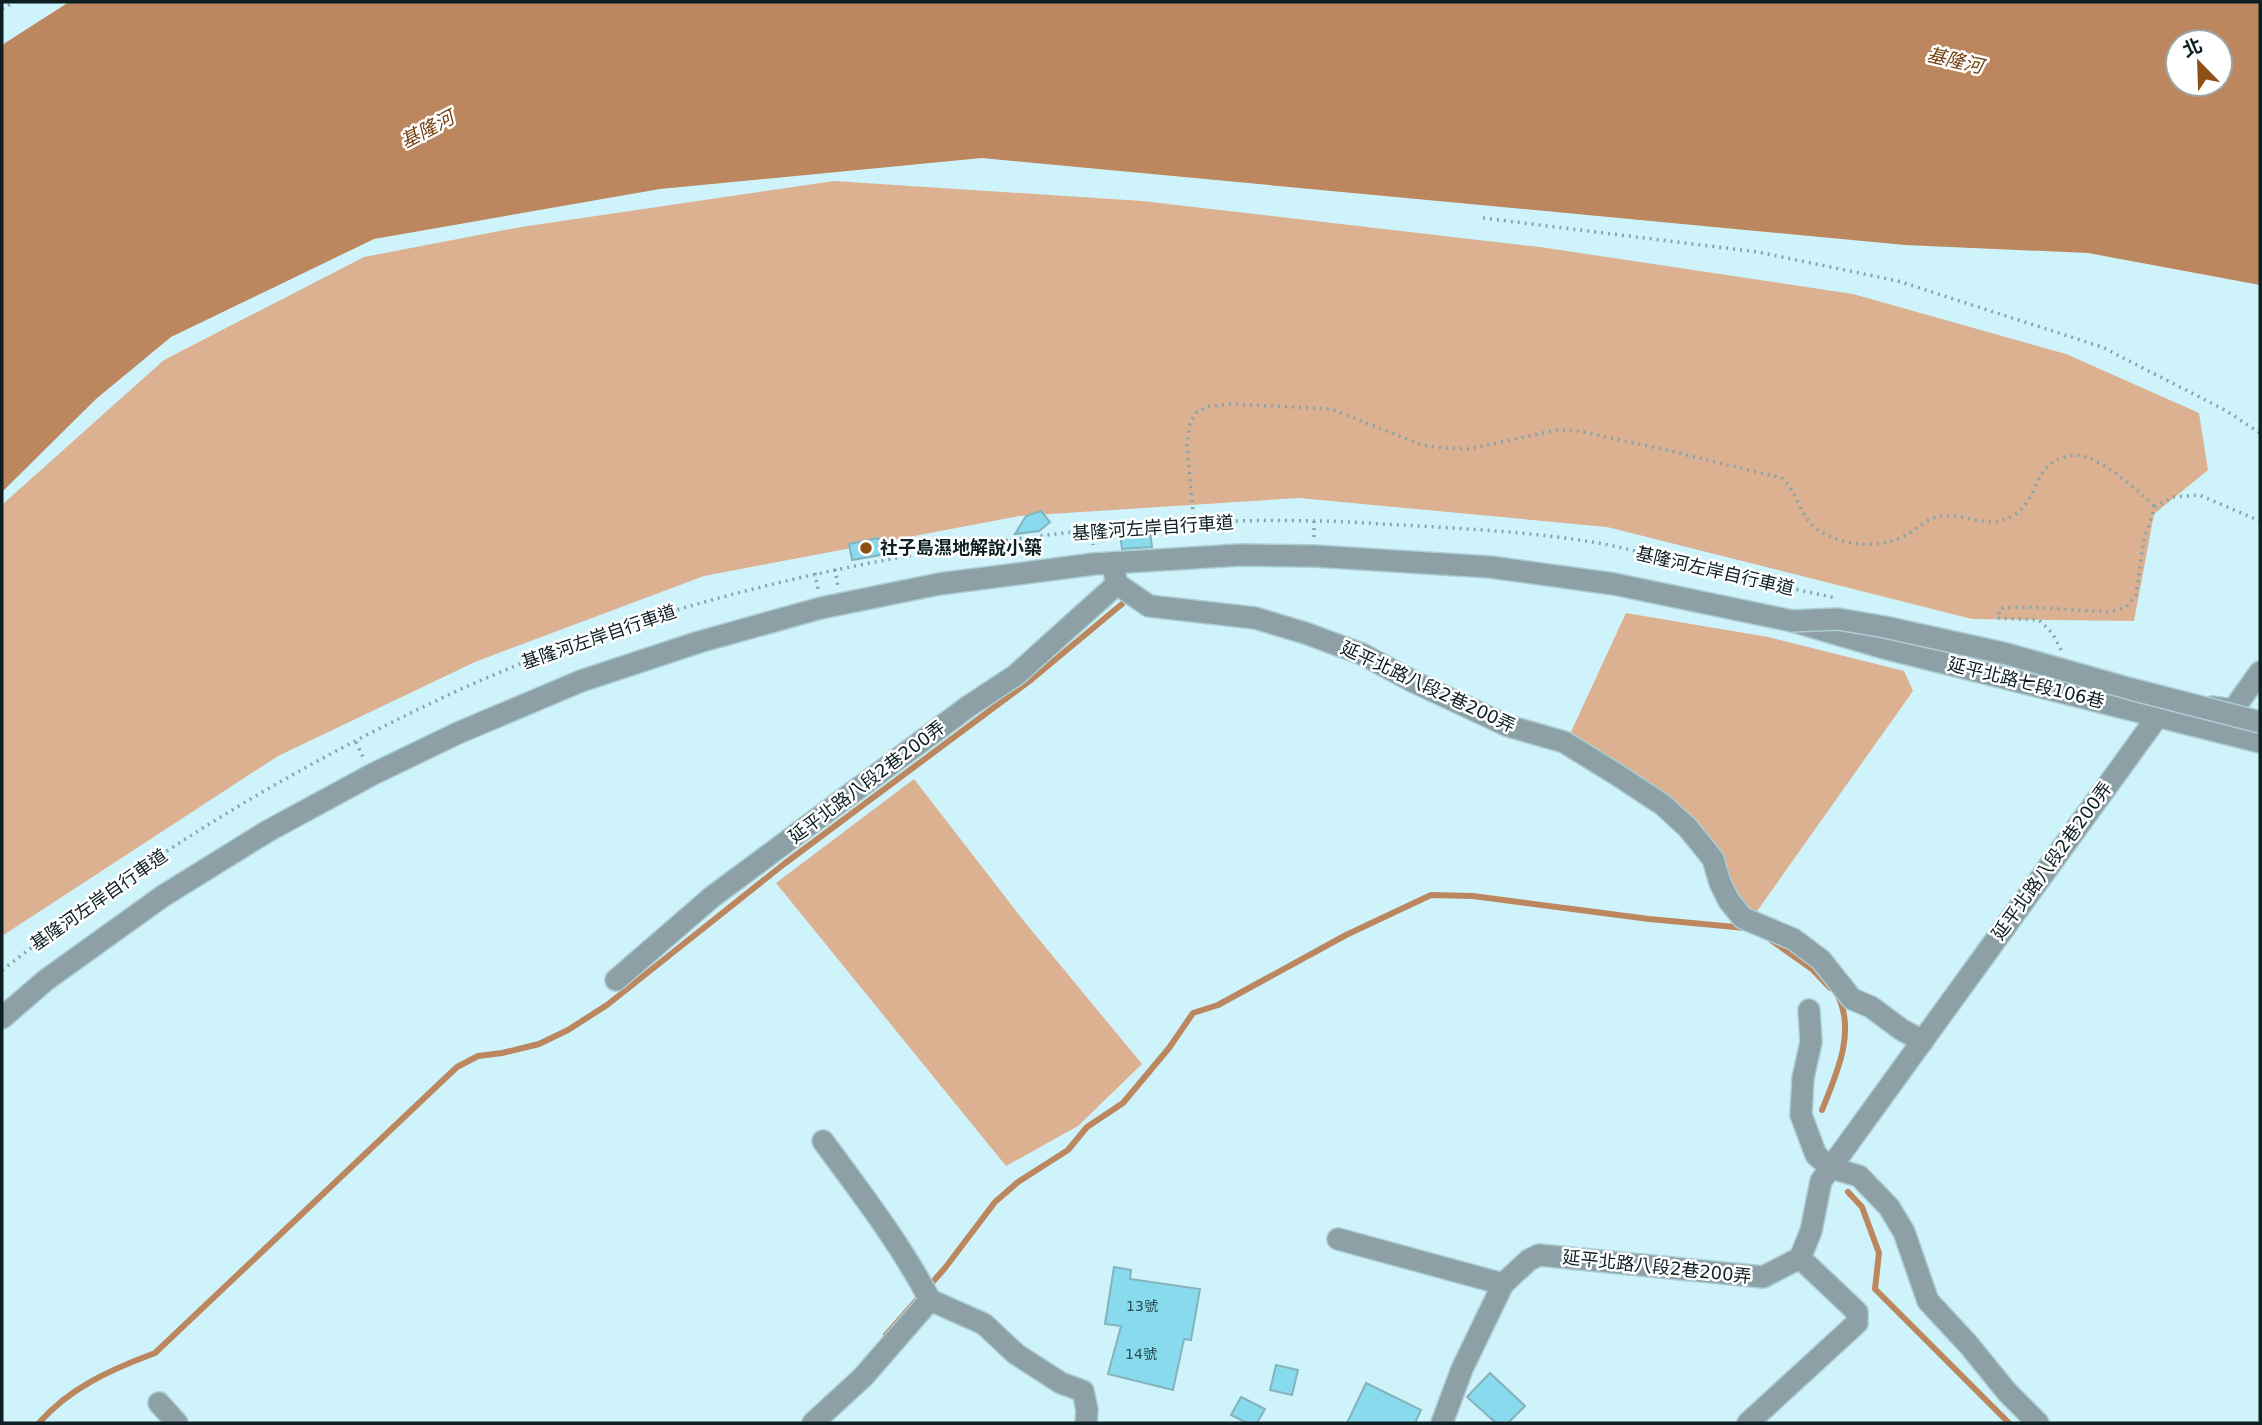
<svg xmlns="http://www.w3.org/2000/svg" width="2262" height="1425" viewBox="0 0 2262 1425" font-family="'DejaVu Sans','Noto Sans TC',sans-serif">
	<style>
		.green { fill: #dcb191 }
		.water { fill: #bc875e; fill-rule: evenodd }
		.lines { fill: none; stroke-linecap: round; stroke-linejoin: round }
		.stream { stroke: #bc875e; stroke-width: 6 }
		.building { fill: #87dbed; stroke: #85b2bb; stroke-width: 2 }
		.minor-casing { stroke: #abcdd4; stroke-width: 24 }
		.path { stroke: #86a4aa; stroke-width: 3.5; stroke-dasharray: 2 5; stroke-linecap: butt }
		.minor { stroke: #8da0a5; stroke-width: 21 }
		.minor-bridge-casing { stroke: #abcdd4; stroke-width: 24; stroke-linecap: butt }
		.minor-bridge { stroke: #8da0a5; stroke-width: 21 }
		.poi-dot { fill: #8d4f13; stroke: #fff; stroke-width: 2.5 }
		.labels { text-anchor: middle; stroke-width: 5; stroke-linejoin: round; paint-order: stroke }
		.number-label { font-size: 14px; fill: #2c4e56 }
		.street-label { font-size: 18px; fill: #0d1f23; stroke: #fff }
		.poi-label { font-size: 18px; font-weight: bold; fill: #0d1f23; stroke: #fff; text-anchor: start }
		.water-label { font-size: 19px; font-style: italic; fill: #744010; stroke: #fff }
	</style>
	<rect width="100%" height="100%" fill="#cef3fb"/>
	<g class="green">
		<polygon points="834,181 1142,201 1540,247 1853,294 2066,354 2199,413 2208,470 2154,514 2134,621 1972,619 1607,527 1299,498 1019,516 704,576 475,662 278,756 2,936 2,506 4,503 164,360 364,257 521,227"/>
		<polygon points="1626,613 1768,637 1904,671 1913,691 1755,914 1731,895 1719,850 1570,734"/>
		<polygon points="914,779 1023,920 1142,1064 1078,1126 1006,1166 776,883"/>
	</g>
	<path class="water" d="M69,2H2260V285L2088,253L1905,245L982,158L660,189L374,239L171,337L96,399L2,492V45ZM2178,42H2220V84H2178Z"/>
	<g class="lines">
		<g class="stream">
			<polyline points="1771,940 1812,969 1830,988"/>
			<path d="M1822,1110C1836,1075 1856,1033 1838,996"/>
			<polyline points="1848,1192 1862,1207 1879,1253 1875,1289 2009,1423"/>
			<polyline points="886,1335 945,1268 995,1202 1018,1182 1068,1150 1087,1127 1123,1103 1169,1048 1193,1013 1218,1005 1346,935 1431,895 1473,896 1649,919 1746,928"/>
			<path d="M39,1423C69,1388 112,1369 155,1353L457,1067L478,1056L502,1053L539,1044L568,1030L607,1005L784,864L1032,679L1122,604"/>
		</g>
	</g>
	<g class="building">
		<polygon points="1041,511 1050,522 1039,531 1015,534 1026,516"/>
		<polygon points="1150,531 1152,547 1122,549 1120,534"/>
		<polygon points="878,538 881,555 852,560 849,544"/>
		<polygon points="1114,1267 1131,1270 1130,1279 1200,1289 1191,1340 1184,1339 1173,1390 1108,1374 1121,1326 1105,1324"/>
		<polygon points="1276,1365 1298,1370 1292,1395 1270,1390"/>
		<polygon points="1490,1373 1525,1406 1508,1423 1496,1423 1467,1397"/>
		<polygon points="1366,1383 1421,1410 1415,1423 1347,1423"/>
		<polygon points="1241,1397 1265,1409 1257,1423 1247,1423 1231,1415"/>
	</g>
	<g class="lines">
		<defs>
			<g id="minor">
				<polyline points="1112,563 1117,584 1149,606 1255,618 1305,633 1362,654 1414,682 1508,726 1564,742 1616,774 1663,805 1688,828 1713,859 1720,883 1729,901 1743,918 1793,939 1821,960 1852,999 1871,1007 1902,1030 1923,1041"/>
				<polyline points="2213,707 2233,710 2260,672"/>
				<polyline points="616,980 712,897 969,706 1016,675 1117,584"/>
				<polyline points="1809,1010 1811,1042 1803,1078 1801,1115 1816,1155 1831,1168 1859,1176 1889,1207 1904,1232 1928,1301 1968,1344 2007,1392 2038,1423"/>
				<polyline points="2,1018 46,980 163,896 268,831 373,774 458,733 581,681 699,642 821,608 939,584 1094,564 1240,555 1314,556 1490,567 1614,584 1792,621 1884,648 2260,742"/>
				<path d="M823,1141C861,1193 900,1243 930,1300"/>
				<polyline points="1338,1239 1503,1284"/>
				<polyline points="930,1300 984,1324 1016,1354 1061,1383 1083,1391 1087,1410 1086,1423"/>
				<polyline points="159,1403 177,1423"/>
				<polyline points="813,1423 863,1377 930,1300"/>
				<polyline points="1442,1423 1462,1369 1503,1284 1529,1260 1539,1255 1763,1277 1800,1258 1811,1231 1821,1181 2158,716"/>
				<polyline points="1748,1423 1857,1323 1857,1312 1800,1258"/>
			</g>
		</defs>
		<use href="#minor" class="minor-casing"/>
		<g class="path">
			<polyline points="2,9 14,2"/>
			<polyline points="1483,218 1758,252 1898,281 2102,347 2225,410 2260,433"/>
			<path d="M1194,523L1187,445L1190,423L1196,413L1206,407L1231,404L1331,409L1422,445L1444,448L1469,449L1557,430L1579,431L1666,450L1782,478C1798,492 1799,517 1818,530C1841,545 1874,549 1900,538C1915,532 1925,518 1942,516C1968,513 1988,531 2014,515C2033,504 2034,481 2047,467C2055,458 2075,452 2086,457C2109,465 2138,490 2155,507"/>
			<polyline points="1092,530 1093,545"/>
			<polyline points="1314,537 1314,521"/>
			<polyline points="835,569 838,587"/>
			<polyline points="815,573 818,589"/>
			<polyline points="2061,650 2053,634 2039,620 1997,618 2001,608 2029,607 2111,612 2126,607 2136,595 2144,539 2155,507 2173,497 2199,495 2260,521"/>
			<polyline points="356,742 363,757"/>
			<path d="M2,970C51,933 101,895 152,861C249,796 353,739 459,690C617,619 785,575 955,548C1074,529 1195,518 1315,521C1345,521 1374,524 1403,525C1468,529 1534,532 1598,543C1626,548 1655,556 1683,563C1734,576 1785,587 1836,598"/>
		</g>
		<use href="#minor" class="minor"/>
		<defs>
			<polyline id="minor-bridge" points="1792,621 1838,619 1885,627 2007,654 2131,689 2260,722"/>
		</defs>
		<use href="#minor-bridge" class="minor-bridge-casing"/>
		<use href="#minor-bridge" class="minor-bridge"/>
	</g>
	<circle class="poi-dot" cx="866" cy="548" r="7"/>
	<g class="labels">
		<g class="number-label">
			<text x="1142" y="1311">13號</text>
			<text x="1141" y="1359">14號</text>
		</g>
		<g class="street-label">
			<text transform="translate(1153 528) rotate(-4)" y="6">基隆河左岸自行車道</text>
			<text transform="translate(1715 571) rotate(13)" y="6">基隆河左岸自行車道</text>
			<text transform="translate(599 637) rotate(-19)" y="6">基隆河左岸自行車道</text>
			<text transform="translate(2026 683) rotate(14)" y="6">延平北路七段106巷</text>
			<text transform="translate(1428 687) rotate(25)" y="6">延平北路八段2巷200弄</text>
			<text transform="translate(867 782) rotate(-37)" y="6">延平北路八段2巷200弄</text>
			<text transform="translate(2052 861) rotate(-54)" y="6">延平北路八段2巷200弄</text>
			<text transform="translate(99 900) rotate(-35)" y="6">基隆河左岸自行車道</text>
			<text transform="translate(1657 1267) rotate(6)" y="6">延平北路八段2巷200弄</text>
		</g>
		<g class="poi-label">
			<text x="880" y="554">社子島濕地解說小築</text>
		</g>
		<g class="water-label">
			<text transform="translate(1955 60) rotate(13)" y="7">基隆河</text>
			<text transform="translate(427 129) rotate(-28)" y="7">基隆河</text>
		</g>
	</g>
	<rect width="2262" height="1425" fill="none" stroke="#0d1f23" stroke-width="7"/>
	<g transform="translate(2199 63) rotate(337)"><circle r="33" fill="#ffffff" stroke="#9ea5a7" stroke-width="2"/>
	<path d="M0-5L12 26L0 18L-12 26Z" fill="#8d4f13"/>
	<text y="-10" font-size="19" font-weight="bold" text-anchor="middle" fill="#0d1f23">北</text>
	</g>
</svg>
